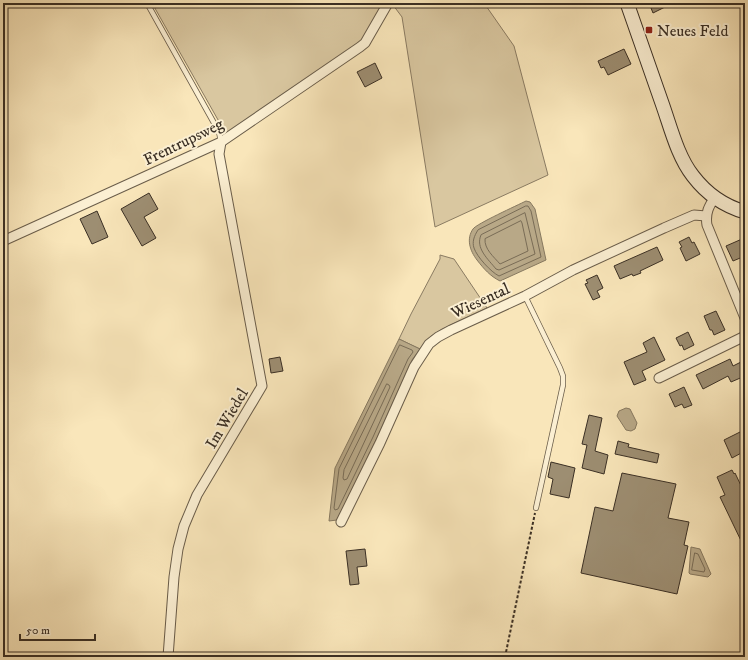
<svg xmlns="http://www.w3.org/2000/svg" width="748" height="660" viewBox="0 0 748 660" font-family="'IM FELL DW Pica',serif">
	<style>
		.green { fill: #d9c7a0; stroke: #8a7b62 }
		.water { fill: #b8a887; stroke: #86785f }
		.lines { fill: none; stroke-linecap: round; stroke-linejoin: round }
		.shore { stroke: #796c56; stroke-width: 1 }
		.stream { stroke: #86785f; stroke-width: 3 }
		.building { fill: #9d8e72; stroke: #3a2f24 }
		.lane-casing { stroke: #6a5d4a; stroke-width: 6 }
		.street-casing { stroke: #6a5d4a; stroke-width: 11 }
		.secondary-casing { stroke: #3a2f24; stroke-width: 15 }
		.path { stroke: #3a2f24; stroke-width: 2; stroke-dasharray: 3 2; stroke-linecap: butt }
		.lane { stroke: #fbefd2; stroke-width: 4.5 }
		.street { stroke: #fbefd2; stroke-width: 9 }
		.secondary { stroke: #fbefd2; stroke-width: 13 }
		.poi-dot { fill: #8f2418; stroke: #fbefd2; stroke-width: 1.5 }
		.labels { text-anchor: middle; stroke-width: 4; stroke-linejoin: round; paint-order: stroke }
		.poi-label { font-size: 16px; fill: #3a2f24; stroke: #fbefd2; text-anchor: start }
		.street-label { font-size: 16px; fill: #3a2f24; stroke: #fbefd2 }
	</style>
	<rect width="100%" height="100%" fill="#f9e6ba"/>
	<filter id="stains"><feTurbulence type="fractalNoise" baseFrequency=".005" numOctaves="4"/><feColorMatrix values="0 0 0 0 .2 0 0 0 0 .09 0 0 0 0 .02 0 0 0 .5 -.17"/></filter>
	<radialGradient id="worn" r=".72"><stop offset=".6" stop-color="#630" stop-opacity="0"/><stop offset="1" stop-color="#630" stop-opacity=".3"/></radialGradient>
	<g class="green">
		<polygon points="152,3 384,3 363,40 226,134"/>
		<polygon points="394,3 484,3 514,46 548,175 435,227 402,17 393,5"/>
		<polygon points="440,255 454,259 487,308 442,329 430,337 420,349 399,339 411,314 440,259"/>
	</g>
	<g class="water">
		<path d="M526,201L530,202L535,209L546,260L500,281C490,276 484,269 477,260C470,251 466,239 473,229C476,224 518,205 526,201Z"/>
		<polygon points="399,339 420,349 412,360 377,438 337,520 329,521 335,468"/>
		<polygon points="626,408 630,409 637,423 635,429 631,431 626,430 617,416 619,411"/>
		<polygon points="691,547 700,549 711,574 708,577 690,574 689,573"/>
	</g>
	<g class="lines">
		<g class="shore">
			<path d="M526,206H528L531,211L541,257L499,276C491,272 477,257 474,248C472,242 474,236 478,230Z"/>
			<path d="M525,213L535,254L499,270L496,269C488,259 475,248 481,235Z"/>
			<path d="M521,221L522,223L528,251L500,264C494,257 484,249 485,239Z"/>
			<polygon points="400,345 412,350 413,352 408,359 373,437 338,509 335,510 334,508 339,469"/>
			<polygon points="387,384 389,385 390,387 347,479 344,480 343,478 344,470"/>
			<polygon points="695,553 698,554 705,569 704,572 692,570"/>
		</g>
		<polyline class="stream" points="620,3 621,4"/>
	</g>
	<g class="building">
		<polygon points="649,3 673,3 653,13"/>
		<polygon points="624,49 631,64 608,75 604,67 601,68 598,61"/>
		<polygon points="375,63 382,78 365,87 357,72"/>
		<polygon points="149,193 158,209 144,217 156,238 142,246 121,209"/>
		<polygon points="97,211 108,237 92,244 80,219"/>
		<polygon points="689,237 692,243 694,242 700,254 686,261 680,248 682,247 679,242"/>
		<polygon points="742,239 745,246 745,256 733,261 726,246"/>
		<polygon points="657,247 663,260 640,271 641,273 633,276 632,274 620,279 614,266"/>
		<polygon points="597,275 603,288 597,291 600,297 593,300 585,284 588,283 586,280"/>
		<polygon points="716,311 725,330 714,335 712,330 710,330 704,316"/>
		<polygon points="688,332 694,345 684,350 682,345 680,346 676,338"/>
		<polygon points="654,337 665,360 642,371 646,380 634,385 624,362 647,352 643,343"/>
		<polygon points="280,357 283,371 271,373 269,359"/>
		<polygon points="730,359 733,366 745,360 745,376 731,382 728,376 703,389 696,375"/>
		<polygon points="684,387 692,405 684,408 682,404 675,407 669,394"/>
		<polygon points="589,415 602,418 595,451 608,455 604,474 582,468 587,445 582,444"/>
		<polygon points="740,432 745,444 745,451 732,458 724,440"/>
		<polygon points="618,441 629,444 628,447 659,454 657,463 615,454"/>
		<polygon points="551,462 575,468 569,498 550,494 553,479 548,477"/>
		<polygon points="732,470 734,474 735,473 745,494 745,549 720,497 725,495 717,477"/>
		<polygon points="622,473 676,484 668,518 689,522 684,545 688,546 677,594 581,573 595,507 613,511"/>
		<polygon points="365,549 367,566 357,567 359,584 350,585 346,551"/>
	</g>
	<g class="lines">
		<defs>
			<g id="lane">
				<polyline points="147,3 219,132 221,142"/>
				<polyline points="525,296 560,368 563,376 563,385 536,508"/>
			</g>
			<g id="street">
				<path d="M715,197C709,206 705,213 707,225L745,318"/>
				<polyline points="3,241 221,142 360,47 365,43 388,3"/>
				<polyline points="659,378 745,336"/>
				<polyline points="341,522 380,443 414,367 429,344 438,337 451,330 525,296 573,270 664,228 694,215 706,216"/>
				<polyline points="168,657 174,577 178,549 184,526 197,495 262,386 219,154 221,142"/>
			</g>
			<path id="secondary" d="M627,3C639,37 651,72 663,106C671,129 678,157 693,176C706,193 724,206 745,212"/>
		</defs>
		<use href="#lane" class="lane-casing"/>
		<use href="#street" class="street-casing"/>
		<use href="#secondary" class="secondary-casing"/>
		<polyline class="path" points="505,657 535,513"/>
		<use href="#lane" class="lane"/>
		<use href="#street" class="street"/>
		<use href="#secondary" class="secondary"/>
	</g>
	<rect class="poi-dot" x="645" y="26" width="8" height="8" rx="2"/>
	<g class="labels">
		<g class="poi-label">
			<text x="657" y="36">Neues Feld</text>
		</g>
		<g class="street-label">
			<text transform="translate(183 141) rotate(-26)" y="6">Frentrupsweg</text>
			<text transform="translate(480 300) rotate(-25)" y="6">Wiesental</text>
			<text transform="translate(226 418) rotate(-59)" y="6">Im Wiedel</text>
		</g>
	</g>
	<rect width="748" height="660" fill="none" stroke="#f9e6ba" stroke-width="16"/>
	<rect x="4" y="4" width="740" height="652" fill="none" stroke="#3a2f24" stroke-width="2"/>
	<rect x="8" y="8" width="732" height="644" fill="none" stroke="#3a2f24"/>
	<path d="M20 634v6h75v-6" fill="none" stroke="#3a2f24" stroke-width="2"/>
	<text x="26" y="634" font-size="12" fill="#3a2f24" stroke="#fbefd2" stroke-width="3" paint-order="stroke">50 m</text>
	<rect width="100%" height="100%" filter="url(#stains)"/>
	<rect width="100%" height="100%" fill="url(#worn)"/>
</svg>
